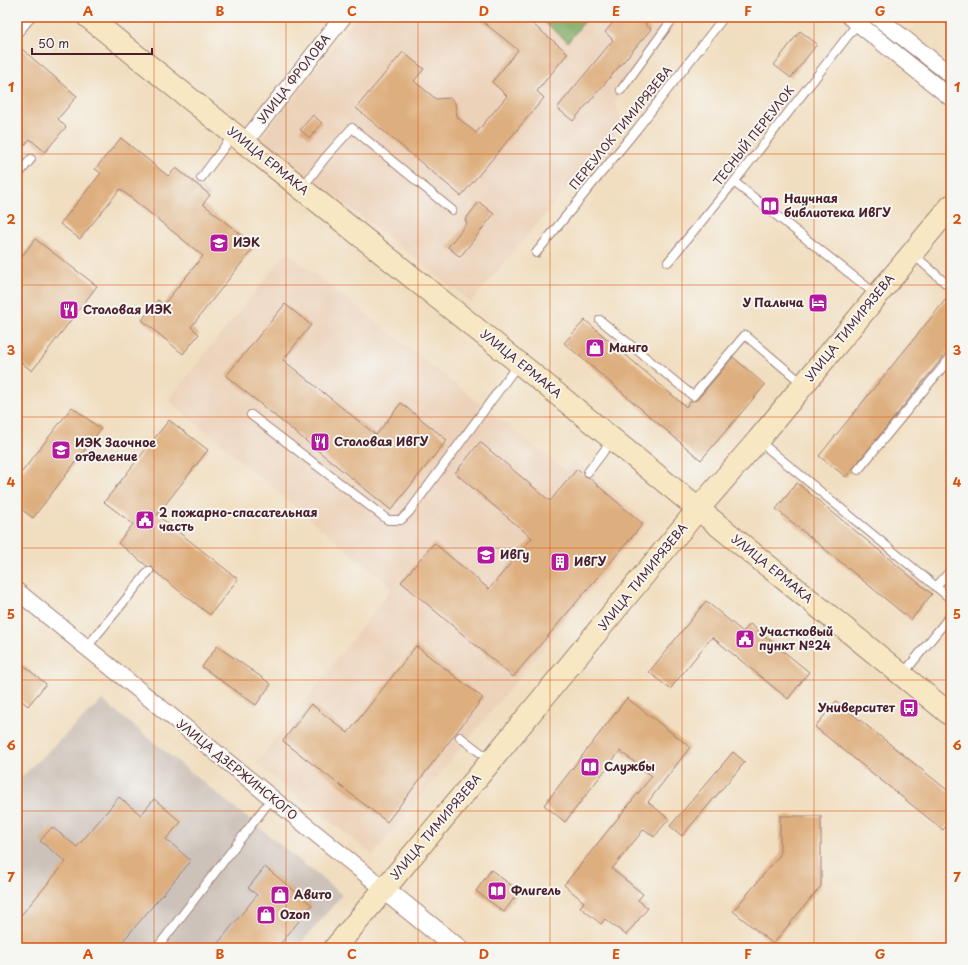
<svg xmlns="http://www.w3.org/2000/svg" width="968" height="965" viewBox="0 0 968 965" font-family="'Playpen Sans',sans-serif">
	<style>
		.built { fill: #ecd2b9 }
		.industrial { fill: #cdc2b9 }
		.green { fill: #9cc36f; stroke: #73714d }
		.forest { fill: #7da962; stroke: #646446 }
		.building { fill: #deaf7e }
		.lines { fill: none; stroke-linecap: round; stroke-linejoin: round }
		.service-casing { stroke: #9e7e76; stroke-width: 10 }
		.minor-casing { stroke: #9e7e76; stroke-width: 18 }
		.tertiary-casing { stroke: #9e7e76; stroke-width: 22 }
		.secondary-casing { stroke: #9e7e76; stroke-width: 24 }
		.service { stroke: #fff; stroke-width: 8 }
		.minor { stroke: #fff; stroke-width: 16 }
		.tertiary { stroke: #fff; stroke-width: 20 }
		.secondary { stroke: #f7e8c3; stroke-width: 22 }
		.grid { fill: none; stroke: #d8530f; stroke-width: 1; stroke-opacity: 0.55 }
		.labels { text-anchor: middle; stroke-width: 4; stroke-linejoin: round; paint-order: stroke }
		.street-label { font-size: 12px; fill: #4a1f2b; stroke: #f6f6f2 }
		.poi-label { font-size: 12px; font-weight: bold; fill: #4a1f2b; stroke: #f6f6f2; text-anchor: start }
		.neatline { fill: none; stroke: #d8530f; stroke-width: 1.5 }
		.grid-label { font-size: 13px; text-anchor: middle; font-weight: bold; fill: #d8530f }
	</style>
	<rect width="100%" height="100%" fill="#f6f6f2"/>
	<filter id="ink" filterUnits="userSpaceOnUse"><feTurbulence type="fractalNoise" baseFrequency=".025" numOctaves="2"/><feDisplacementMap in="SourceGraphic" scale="8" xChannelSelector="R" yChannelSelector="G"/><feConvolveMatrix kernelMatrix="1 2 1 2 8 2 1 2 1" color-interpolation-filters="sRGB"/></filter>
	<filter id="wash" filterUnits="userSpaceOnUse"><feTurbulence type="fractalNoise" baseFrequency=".012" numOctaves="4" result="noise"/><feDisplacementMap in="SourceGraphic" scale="16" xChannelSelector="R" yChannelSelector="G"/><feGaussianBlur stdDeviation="0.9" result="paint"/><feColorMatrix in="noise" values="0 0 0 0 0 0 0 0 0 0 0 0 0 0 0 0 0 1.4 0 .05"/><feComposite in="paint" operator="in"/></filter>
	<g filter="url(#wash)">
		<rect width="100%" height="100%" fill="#f1dec0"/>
		<g class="built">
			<polygon points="357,17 681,17 615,102 623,123 471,302 261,138"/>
			<polygon points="287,252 565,470 574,460 647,522 373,855 256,764 392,588 168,400"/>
		</g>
		<polygon class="industrial" points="102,700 342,895 297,948 17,948 17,775 20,778"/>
		<polygon class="green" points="857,17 870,17 951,80 951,92"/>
		<polygon class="forest" points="538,17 588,17 568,42"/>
		<g id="blocks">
			<g class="building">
				<polygon points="477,17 524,17 568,53 537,91 544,98 461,196 356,108 403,52 424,69 414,81 436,99 449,98 453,100 455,103 457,117 476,133 507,96 492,82 518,50"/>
				<polygon points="618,17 651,17 645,24 651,29 573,121 557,108 613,40 605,32"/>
				<polygon points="800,31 817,44 791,78 774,65"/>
				<polygon points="17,45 77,96 58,119 66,127 45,152 30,139 17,154"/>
				<polygon points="313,115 322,123 310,138 300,130"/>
				<polygon points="121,138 168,176 176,168 210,195 203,204 255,246 191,327 199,334 183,354 142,320 158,300 163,305 203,256 120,189 80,239 60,224 101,173 95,169"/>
				<polygon points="479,202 494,214 460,257 448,247 467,223 465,220"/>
				<polygon points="35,239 97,286 32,371 17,359 17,263"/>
				<polygon points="951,293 951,347 846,477 819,456"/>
				<polygon points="285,304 311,325 283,360 376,435 401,403 447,440 391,510 226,376"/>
				<polygon points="585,320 686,407 691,401 697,400 733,357 765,385 701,460 564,343"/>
				<polygon points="72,407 101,429 33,518 17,506 17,468 22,472"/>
				<polygon points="169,420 208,450 157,515 238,579 210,615 154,571 152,567 147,566 118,543 133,524 104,502"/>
				<polygon points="480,442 550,501 577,469 584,476 588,477 643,524 513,677 401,582 434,543 489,589 532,538 455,473"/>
				<polygon points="797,483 932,594 911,620 776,509"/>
				<polygon points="706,601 743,632 750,624 809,672 788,699 712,637 670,689 649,672"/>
				<polygon points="217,646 271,684 256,705 202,667"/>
				<polygon points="416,646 483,698 387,822 283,741 311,704 348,733"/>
				<polygon points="17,660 46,684 28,706 17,697"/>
				<polygon points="627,698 690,747 648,802 669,819 654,837 644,829 612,869 643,894 638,900 648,908 626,935 605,919 601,924 580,907 584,902 564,885 652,776 620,751 565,822 544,805"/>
				<polygon points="836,701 951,793 951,821 943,830 815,727"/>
				<polygon points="733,752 745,762 682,836 670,826"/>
				<polygon points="119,797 141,815 154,799 181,822 166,839 191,861 117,948 17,948 17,920 66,862 40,841 52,827 77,847"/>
				<polygon points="780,816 821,816 821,886 773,944 733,911 780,855"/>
				<polygon points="265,867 312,905 277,948 214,948 257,895 248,888"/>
				<polygon points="491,870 519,891 504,912 476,891"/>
			</g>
		</g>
	</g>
	<g filter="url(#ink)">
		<use href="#blocks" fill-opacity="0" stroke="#9e7e76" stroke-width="1"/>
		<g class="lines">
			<defs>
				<g id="service">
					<polyline points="621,90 674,17"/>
					<polyline points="17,176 31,159"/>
					<polyline points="201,178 234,134"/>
					<polyline points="734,182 877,295"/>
					<polyline points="302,188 325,158 352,128 452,210"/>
					<polyline points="536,253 637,129 724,17"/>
					<polyline points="913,254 951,288"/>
					<polyline points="668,262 734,182 858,23"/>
					<polyline points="600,320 693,396 745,335 803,384"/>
					<polyline points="251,415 388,520 401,520 409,512 519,363"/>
					<polyline points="759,441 951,599"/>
					<polyline points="858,470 951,357"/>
					<polyline points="588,472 613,439"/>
					<polyline points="936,587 951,570"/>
					<polyline points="87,647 149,571"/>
					<polyline points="903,674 951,615"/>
					<polyline points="460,737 490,760"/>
					<polyline points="157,948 272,798"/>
				</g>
				<g id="minor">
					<polyline points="850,17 951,98"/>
					<polyline points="877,17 951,75"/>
					<polyline points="17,28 26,17"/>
					<polyline points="245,142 343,17"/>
					<polyline points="17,591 384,889"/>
				</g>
				<polyline id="tertiary" points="384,889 457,948"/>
				<g id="secondary">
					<polyline points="88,17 519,363 951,715"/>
					<polyline points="335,948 491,761 699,508 758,440 951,206"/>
				</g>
			</defs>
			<use href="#service" class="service-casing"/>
			<use href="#minor" class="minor-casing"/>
			<use href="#tertiary" class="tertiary-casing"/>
			<use href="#secondary" class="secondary-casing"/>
			<use href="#service" class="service"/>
			<use href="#minor" class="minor"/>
			<use href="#tertiary" class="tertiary"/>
			<use href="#secondary" class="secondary"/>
		</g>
	</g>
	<path class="grid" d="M154,17V948M286,17V948M418,17V948M550,17V948M682,17V948M814,17V948M17,154H951M17,285H951M17,417H951M17,548H951M17,680H951M17,811H951"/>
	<defs>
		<symbol id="library-square" viewBox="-11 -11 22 22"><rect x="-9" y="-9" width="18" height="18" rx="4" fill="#b5179e" stroke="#f6f6f2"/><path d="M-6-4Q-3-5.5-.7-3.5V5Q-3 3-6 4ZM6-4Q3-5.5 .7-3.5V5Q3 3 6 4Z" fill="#fff"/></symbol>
		<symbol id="university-square" viewBox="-11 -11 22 22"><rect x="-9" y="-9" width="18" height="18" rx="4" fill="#b5179e" stroke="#f6f6f2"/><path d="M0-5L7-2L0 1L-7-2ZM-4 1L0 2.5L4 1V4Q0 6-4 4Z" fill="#fff"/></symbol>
		<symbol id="hotel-square" viewBox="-11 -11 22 22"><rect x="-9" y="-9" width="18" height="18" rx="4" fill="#b5179e" stroke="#f6f6f2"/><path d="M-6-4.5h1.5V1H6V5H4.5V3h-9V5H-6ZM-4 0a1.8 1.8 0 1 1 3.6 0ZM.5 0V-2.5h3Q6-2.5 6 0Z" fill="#fff"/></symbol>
		<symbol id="restaurant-square" viewBox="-11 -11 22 22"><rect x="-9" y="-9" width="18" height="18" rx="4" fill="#b5179e" stroke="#f6f6f2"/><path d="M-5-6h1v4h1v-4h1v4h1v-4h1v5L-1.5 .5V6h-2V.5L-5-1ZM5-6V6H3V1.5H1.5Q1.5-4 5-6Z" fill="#fff"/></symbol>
		<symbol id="shop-square" viewBox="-11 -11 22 22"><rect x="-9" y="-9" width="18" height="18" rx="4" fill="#b5179e" stroke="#f6f6f2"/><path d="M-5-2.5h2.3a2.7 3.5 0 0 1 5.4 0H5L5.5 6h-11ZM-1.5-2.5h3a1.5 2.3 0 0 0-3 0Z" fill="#fff"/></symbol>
		<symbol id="civic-square" viewBox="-11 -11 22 22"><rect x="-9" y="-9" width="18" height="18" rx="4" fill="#b5179e" stroke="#f6f6f2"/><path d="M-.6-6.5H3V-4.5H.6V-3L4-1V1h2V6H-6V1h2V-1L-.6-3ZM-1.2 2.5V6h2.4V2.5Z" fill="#fff"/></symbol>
		<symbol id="building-square" viewBox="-11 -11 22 22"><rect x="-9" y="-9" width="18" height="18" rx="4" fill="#b5179e" stroke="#f6f6f2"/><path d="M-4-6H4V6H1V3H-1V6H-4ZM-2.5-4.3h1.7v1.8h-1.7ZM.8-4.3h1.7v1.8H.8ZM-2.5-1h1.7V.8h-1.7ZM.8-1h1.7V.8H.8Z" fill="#fff"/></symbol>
		<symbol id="bus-square" viewBox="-11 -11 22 22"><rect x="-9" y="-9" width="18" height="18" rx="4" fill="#b5179e" stroke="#f6f6f2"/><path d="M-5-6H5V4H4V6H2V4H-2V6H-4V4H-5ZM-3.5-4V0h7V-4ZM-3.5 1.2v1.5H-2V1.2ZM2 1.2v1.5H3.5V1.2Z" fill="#fff"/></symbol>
	</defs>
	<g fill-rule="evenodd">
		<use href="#library-square" x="759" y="195" width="22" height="22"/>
		<use href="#university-square" x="208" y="232" width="22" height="22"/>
		<use href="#hotel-square" x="807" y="292" width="22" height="22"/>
		<use href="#restaurant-square" x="58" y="299" width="22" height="22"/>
		<use href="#shop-square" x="584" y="337" width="22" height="22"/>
		<use href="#restaurant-square" x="309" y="431" width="22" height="22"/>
		<use href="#university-square" x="50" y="439" width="22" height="22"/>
		<use href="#civic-square" x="134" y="509" width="22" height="22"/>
		<use href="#university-square" x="475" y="544" width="22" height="22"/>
		<use href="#building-square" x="549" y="551" width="22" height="22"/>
		<use href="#civic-square" x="734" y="628" width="22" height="22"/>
		<use href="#bus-square" x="898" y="697" width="22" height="22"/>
		<use href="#library-square" x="579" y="756" width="22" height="22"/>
		<use href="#library-square" x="486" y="880" width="22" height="22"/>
		<use href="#shop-square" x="269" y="884" width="22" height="22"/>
		<use href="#shop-square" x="255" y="904" width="22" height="22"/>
	</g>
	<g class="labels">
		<g class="street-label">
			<text transform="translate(294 79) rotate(-52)" y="4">УЛИЦА ФРОЛОВА</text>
			<text transform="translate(621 128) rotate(-51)" y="4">ПЕРЕУЛОК ТИМИРЯЗЕВА</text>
			<text transform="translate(754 136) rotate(-52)" y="4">ТЕСНЫЙ ПЕРЕУЛОК</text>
			<text transform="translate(268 161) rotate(39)" y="4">УЛИЦА ЕРМАКА</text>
			<text transform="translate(850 328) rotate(-51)" y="4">УЛИЦА ТИМИРЯЗЕВА</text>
			<text transform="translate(521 364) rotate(39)" y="4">УЛИЦА ЕРМАКА</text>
			<text transform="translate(772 569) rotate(39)" y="4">УЛИЦА ЕРМАКА</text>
			<text transform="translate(643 577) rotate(-51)" y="4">УЛИЦА ТИМИРЯЗЕВА</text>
			<text transform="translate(237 770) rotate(39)" y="4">УЛИЦА ДЗЕРЖИНСКОГО</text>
			<text transform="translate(436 827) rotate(-50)" y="4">УЛИЦА ТИМИРЯЗЕВА</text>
		</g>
		<g class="poi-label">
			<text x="784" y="203">Научная<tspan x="784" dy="14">библиотека ИвГУ</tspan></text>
			<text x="233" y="247">ИЭК</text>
			<text x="804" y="307" text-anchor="end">У Палыча</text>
			<text x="83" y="314">Столовая ИЭК</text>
			<text x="609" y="352">Манго</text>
			<text x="334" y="446">Столовая ИвГУ</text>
			<text x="75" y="447">ИЭК Заочное<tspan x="75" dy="14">отделение</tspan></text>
			<text x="159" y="517">2 пожарно-спасательная<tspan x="159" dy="14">часть</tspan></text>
			<text x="500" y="559">ИвГу</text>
			<text x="574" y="566">ИвГУ</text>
			<text x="759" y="636">Участковый<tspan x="759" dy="14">пункт №24</tspan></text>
			<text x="895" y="712" text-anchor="end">Университет</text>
			<text x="604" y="771">Службы</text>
			<text x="511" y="895">Флигель</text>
			<text x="294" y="899">Авито</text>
			<text x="280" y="919">Ozon</text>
		</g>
	</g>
	<rect width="968" height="965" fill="none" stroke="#f6f6f2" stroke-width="44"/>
	<path d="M32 48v6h120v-6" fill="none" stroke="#4a1f2b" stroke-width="2"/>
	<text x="38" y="48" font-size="12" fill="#4a1f2b" stroke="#f6f6f2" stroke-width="3" paint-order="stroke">50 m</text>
	<rect x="22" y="22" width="924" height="921" class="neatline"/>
	<g class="grid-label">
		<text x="88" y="16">A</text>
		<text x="220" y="16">B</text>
		<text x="352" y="16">C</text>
		<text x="484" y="16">D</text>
		<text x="616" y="16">E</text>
		<text x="748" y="16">F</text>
		<text x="880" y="16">G</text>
		<text x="11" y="92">1</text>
		<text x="957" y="92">1</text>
		<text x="11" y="224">2</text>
		<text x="957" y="224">2</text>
		<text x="11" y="355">3</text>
		<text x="957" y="355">3</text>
		<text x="11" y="487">4</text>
		<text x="957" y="487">4</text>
		<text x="11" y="619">5</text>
		<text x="957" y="619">5</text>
		<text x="11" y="750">6</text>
		<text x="957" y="750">6</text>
		<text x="11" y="882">7</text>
		<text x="957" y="882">7</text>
		<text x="88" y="959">A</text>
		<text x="220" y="959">B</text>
		<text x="352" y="959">C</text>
		<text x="484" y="959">D</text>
		<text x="616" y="959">E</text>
		<text x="748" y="959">F</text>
		<text x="880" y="959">G</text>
	</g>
</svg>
